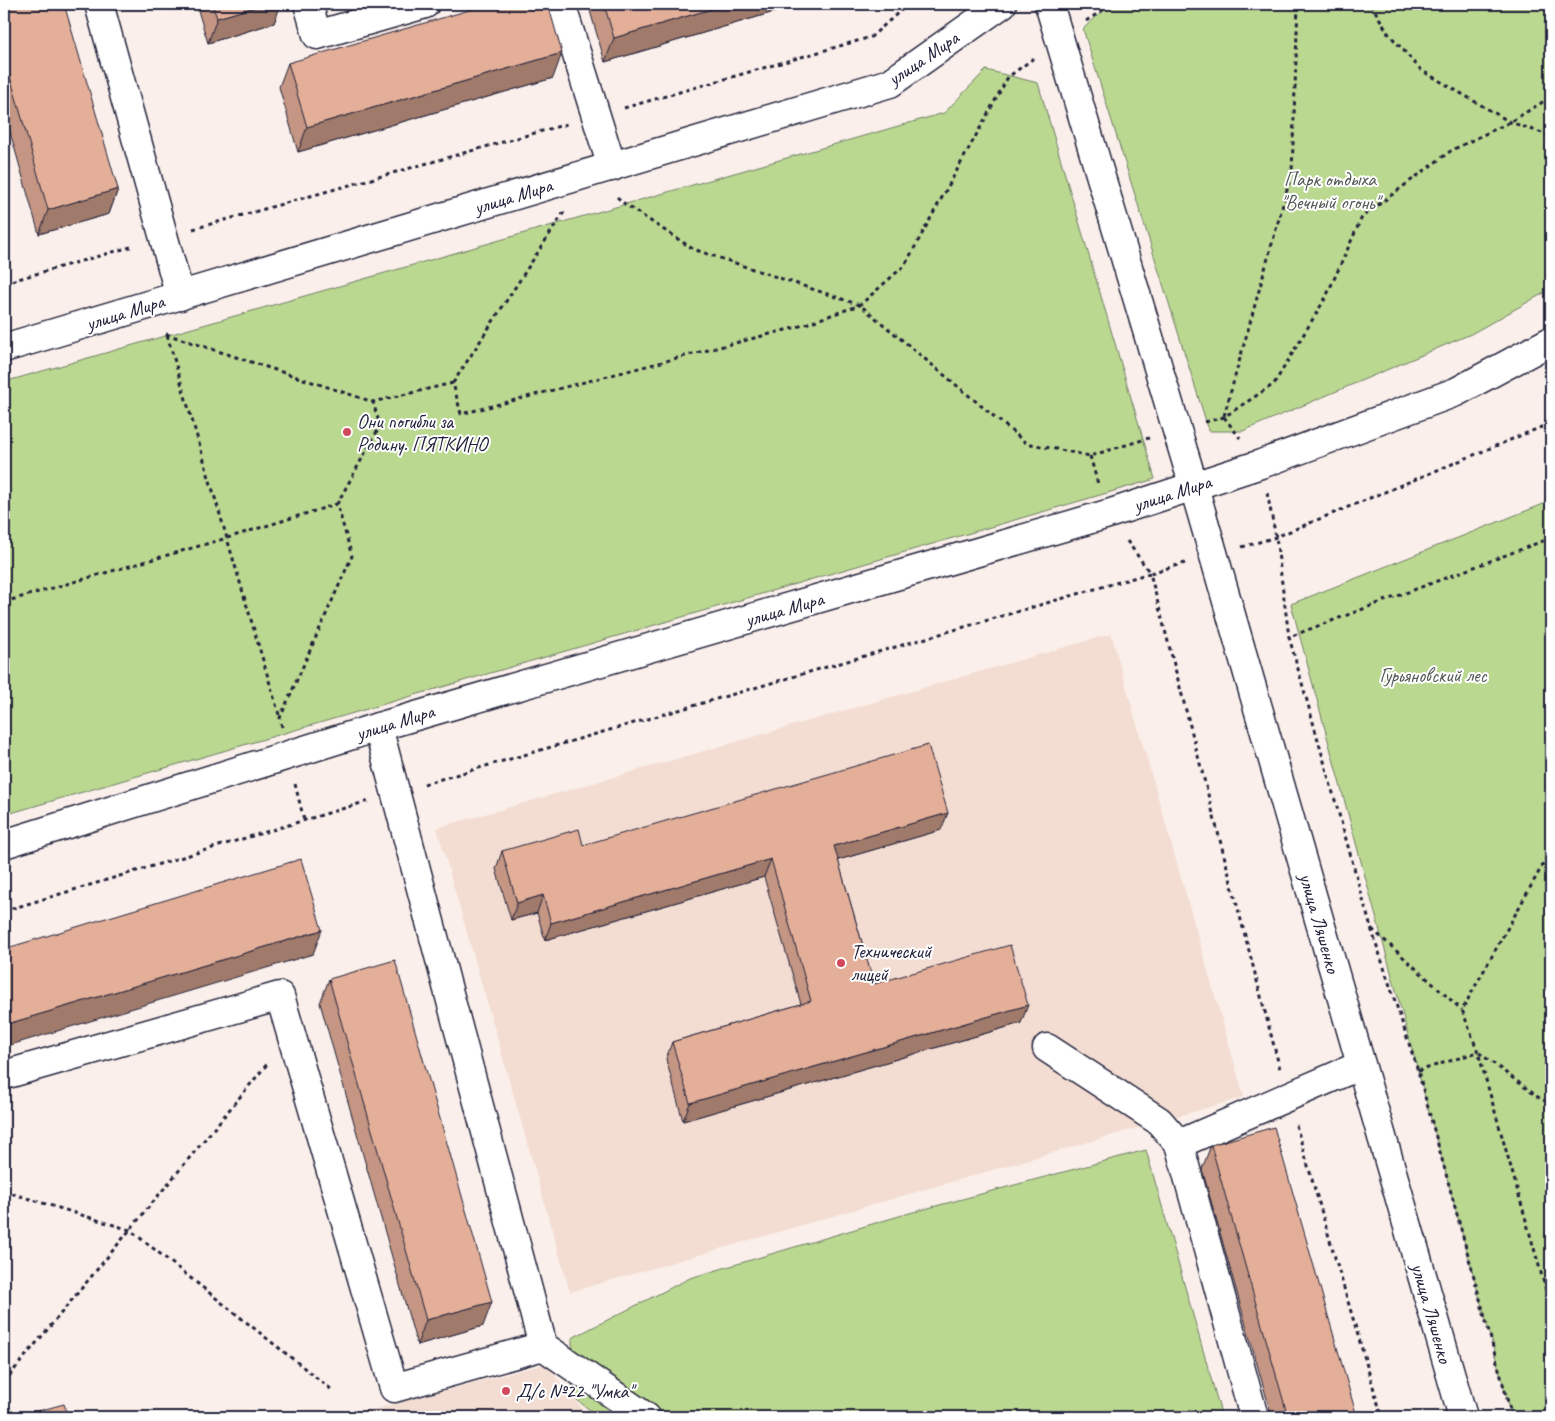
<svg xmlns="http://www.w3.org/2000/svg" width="1555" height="1421" viewBox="0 0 1555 1421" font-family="Caveat,sans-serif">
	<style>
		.built { fill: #f3dcd1 }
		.green { fill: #bbd890; stroke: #6e7d66 }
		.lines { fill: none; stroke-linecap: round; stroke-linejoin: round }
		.minor-casing { stroke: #22223b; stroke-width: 31 }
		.major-casing { stroke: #22223b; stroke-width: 31 }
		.path { stroke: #22223b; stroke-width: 3; stroke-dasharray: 4 4; stroke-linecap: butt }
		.minor { stroke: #fff; stroke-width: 28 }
		.major { stroke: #fff; stroke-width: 28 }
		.wall { fill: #c49683; stroke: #22223b }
		.shaded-wall { fill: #a07a6a; stroke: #22223b }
		.building { fill: #e4af98; stroke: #22223b }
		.poi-dot { fill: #d1495b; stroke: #fff; stroke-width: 2 }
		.labels { text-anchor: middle; stroke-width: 4; stroke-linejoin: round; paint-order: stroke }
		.street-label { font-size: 20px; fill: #22223b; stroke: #fff }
		.park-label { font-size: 20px; fill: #505954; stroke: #fff }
		.poi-label { font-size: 20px; fill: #22223b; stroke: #fff; text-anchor: start }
	</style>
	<rect width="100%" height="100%" fill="#faefea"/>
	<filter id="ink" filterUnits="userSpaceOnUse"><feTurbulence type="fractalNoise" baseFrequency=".02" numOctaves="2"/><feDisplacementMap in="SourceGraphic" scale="10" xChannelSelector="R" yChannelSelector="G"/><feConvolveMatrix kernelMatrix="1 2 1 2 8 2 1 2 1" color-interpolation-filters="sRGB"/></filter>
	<g filter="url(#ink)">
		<g class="built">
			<polygon points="1111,634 1244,1097 570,1292 437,828"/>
			<polygon points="545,1364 589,1417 346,1417"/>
		</g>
		<g class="green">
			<polygon points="1110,4 1551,4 1551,289 1471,334 1243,431 1209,431 1083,29"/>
			<polygon points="986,70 1038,83 1155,479 4,815 4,382 944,113"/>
			<polygon points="1551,501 1551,1417 1512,1417 1291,604"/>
			<polygon points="1146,1150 1222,1417 599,1417 573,1397 572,1338 690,1278 906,1214"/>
		</g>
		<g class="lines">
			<defs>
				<g id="minor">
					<polyline points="99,4 180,296"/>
					<polyline points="308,4 317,35 425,4"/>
					<polyline points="561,4 612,167"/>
					<polyline points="1049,4 1194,487"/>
					<polyline points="4,348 890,83 1002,4"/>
					<polyline points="1047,1048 1159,1121 1179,1144 1254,1417"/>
					<polyline points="4,1075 280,996 394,1388 543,1346 378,727"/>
					<polyline points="1179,1144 1361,1065"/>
					<polyline points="543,1346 646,1417"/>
				</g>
				<g id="major">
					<polyline points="1194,487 1463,1417"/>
					<polyline points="4,844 378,727 1108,514 1261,464 1456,392 1551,341"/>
				</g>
			</defs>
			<use href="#minor" class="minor-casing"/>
			<use href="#major" class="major-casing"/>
			<g class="path">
				<polyline points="1371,4 1388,33 1421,70 1510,122 1551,136"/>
				<polyline points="1086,21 1113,4"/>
				<polyline points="624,108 871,37 908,4"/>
				<polyline points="617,197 626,205 693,249 860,305 1026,443 1090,456 1149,438"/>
				<polyline points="564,212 453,383 461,414 797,327 860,305 905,265 1008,77 1034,58"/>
				<polyline points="193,229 567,124"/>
				<polyline points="4,283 134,246"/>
				<polyline points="166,334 373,402 453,383"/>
				<polyline points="167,335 280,718"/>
				<polyline points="1224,416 1292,172 1298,4"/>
				<polyline points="1224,417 1240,438"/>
				<polyline points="1205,422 1224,417 1274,384 1326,297 1362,217 1452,150 1510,122 1551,97"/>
				<polyline points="1090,456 1098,484"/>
				<polyline points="1267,493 1276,537 1289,637"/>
				<polyline points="1127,541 1150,573 1185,563"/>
				<polyline points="1242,547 1276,537 1551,423"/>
				<polyline points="4,602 227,538 337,504"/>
				<polyline points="282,727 280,718 352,556 337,504 380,426 373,402"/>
				<polyline points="295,784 304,820"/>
				<polyline points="424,784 1150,573 1280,1069"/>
				<polyline points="1551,850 1462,1010 1478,1052 1551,1308"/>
				<polyline points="4,911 368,801"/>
				<polyline points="1372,929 1462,1010"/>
				<polyline points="1418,1071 1478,1052 1542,1100 1551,1102"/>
				<polyline points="1296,1125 1382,1417"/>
				<polyline points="4,1191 130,1230 332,1390"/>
				<polyline points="4,1382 268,1063"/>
				<polyline points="1512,1417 1418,1071 1371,928 1289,637 1551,538"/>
			</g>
			<use href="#minor" class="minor"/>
			<use href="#major" class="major"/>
		</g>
		<g class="wall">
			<polygon points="4,4 118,189 109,214 39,234 4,111"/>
			<polygon points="196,4 281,4 274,23 208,43"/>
			<polygon points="588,4 801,4 605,62"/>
			<polygon points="288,63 553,78 298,152 279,87"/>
			<polygon points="941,830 838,860 874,984 1021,1023 683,1121 666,1059 672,1042 801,1004 764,877 545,940 537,913 511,920 496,869 502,851 583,845"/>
			<polygon points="329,979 483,1326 417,1345 320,1003"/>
			<polygon points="1211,1145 1357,1417 1272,1417 1202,1169"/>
		</g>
		<g class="shaded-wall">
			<polygon points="265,4 281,4 274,23 208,43 217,18"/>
			<polygon points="728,4 801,4 605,62 614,38"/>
			<polygon points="562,53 553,78 298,152 307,127"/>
			<polygon points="118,189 109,214 39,234 48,210"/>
			<polygon points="948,813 941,830 828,863 834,846"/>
			<polygon points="771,859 764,877 545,940 551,923"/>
			<polygon points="543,895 537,913 511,920 517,903"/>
			<polygon points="322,930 313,954 4,1047 4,1025"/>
			<polygon points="1028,1005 1021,1023 683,1121 690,1103"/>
			<polygon points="492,1302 483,1326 417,1345 426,1320"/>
		</g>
		<g class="building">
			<polygon points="4,4 64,4 118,189 48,210 4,55"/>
			<polygon points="212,4 265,4 217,18"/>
			<polygon points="490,4 548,4 562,53 307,127 288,63"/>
			<polygon points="604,4 728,4 614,38"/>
			<polygon points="928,745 948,813 834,846 874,984 1010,945 1028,1005 690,1103 672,1042 811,1001 771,859 551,923 543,895 517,903 502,851 579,829 583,845"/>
			<polygon points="301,859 322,930 4,1025 4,949"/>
			<polygon points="395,960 492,1302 426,1320 329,979"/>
			<polygon points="1274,1127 1357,1417 1288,1417 1211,1145"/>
			<polygon points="64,1404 68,1417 16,1417"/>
		</g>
	</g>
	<g class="poi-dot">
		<circle cx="347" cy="432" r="5"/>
		<circle cx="841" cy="963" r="5"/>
		<circle cx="506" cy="1391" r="5"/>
	</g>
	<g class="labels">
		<g class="street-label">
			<text transform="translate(923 58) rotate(-34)" y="7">улица Мира</text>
			<text transform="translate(513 196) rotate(-17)" y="7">улица Мира</text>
			<text transform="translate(125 312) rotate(-17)" y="7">улица Мира</text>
			<text transform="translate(1172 493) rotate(-18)" y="7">улица Мира</text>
			<text transform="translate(784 609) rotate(-16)" y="7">улица Мира</text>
			<text transform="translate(395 722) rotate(-17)" y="7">улица Мира</text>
			<text transform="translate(1320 923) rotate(74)" y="7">улица Ляшенко</text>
			<text transform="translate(1432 1313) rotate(74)" y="7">улица Ляшенко</text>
		</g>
		<g class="park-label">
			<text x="1330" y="186">Парк отдыха<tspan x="1330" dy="23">"Вечный огонь"</tspan></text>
			<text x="1433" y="682">Гурьяновский лес</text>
		</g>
		<g class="poi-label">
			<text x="357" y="428">Они погибли за<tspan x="357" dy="23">Родину. ПЯТКИНО</tspan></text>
			<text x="851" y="958">Технический<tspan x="851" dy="23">лицей</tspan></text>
			<text x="516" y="1398">Д/с №22 "Умка"</text>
		</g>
	</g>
	<rect width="1555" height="1421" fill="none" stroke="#fff" stroke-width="20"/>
	<rect x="10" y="10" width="1535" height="1401" fill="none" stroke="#22223b" stroke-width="2" filter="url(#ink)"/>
</svg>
